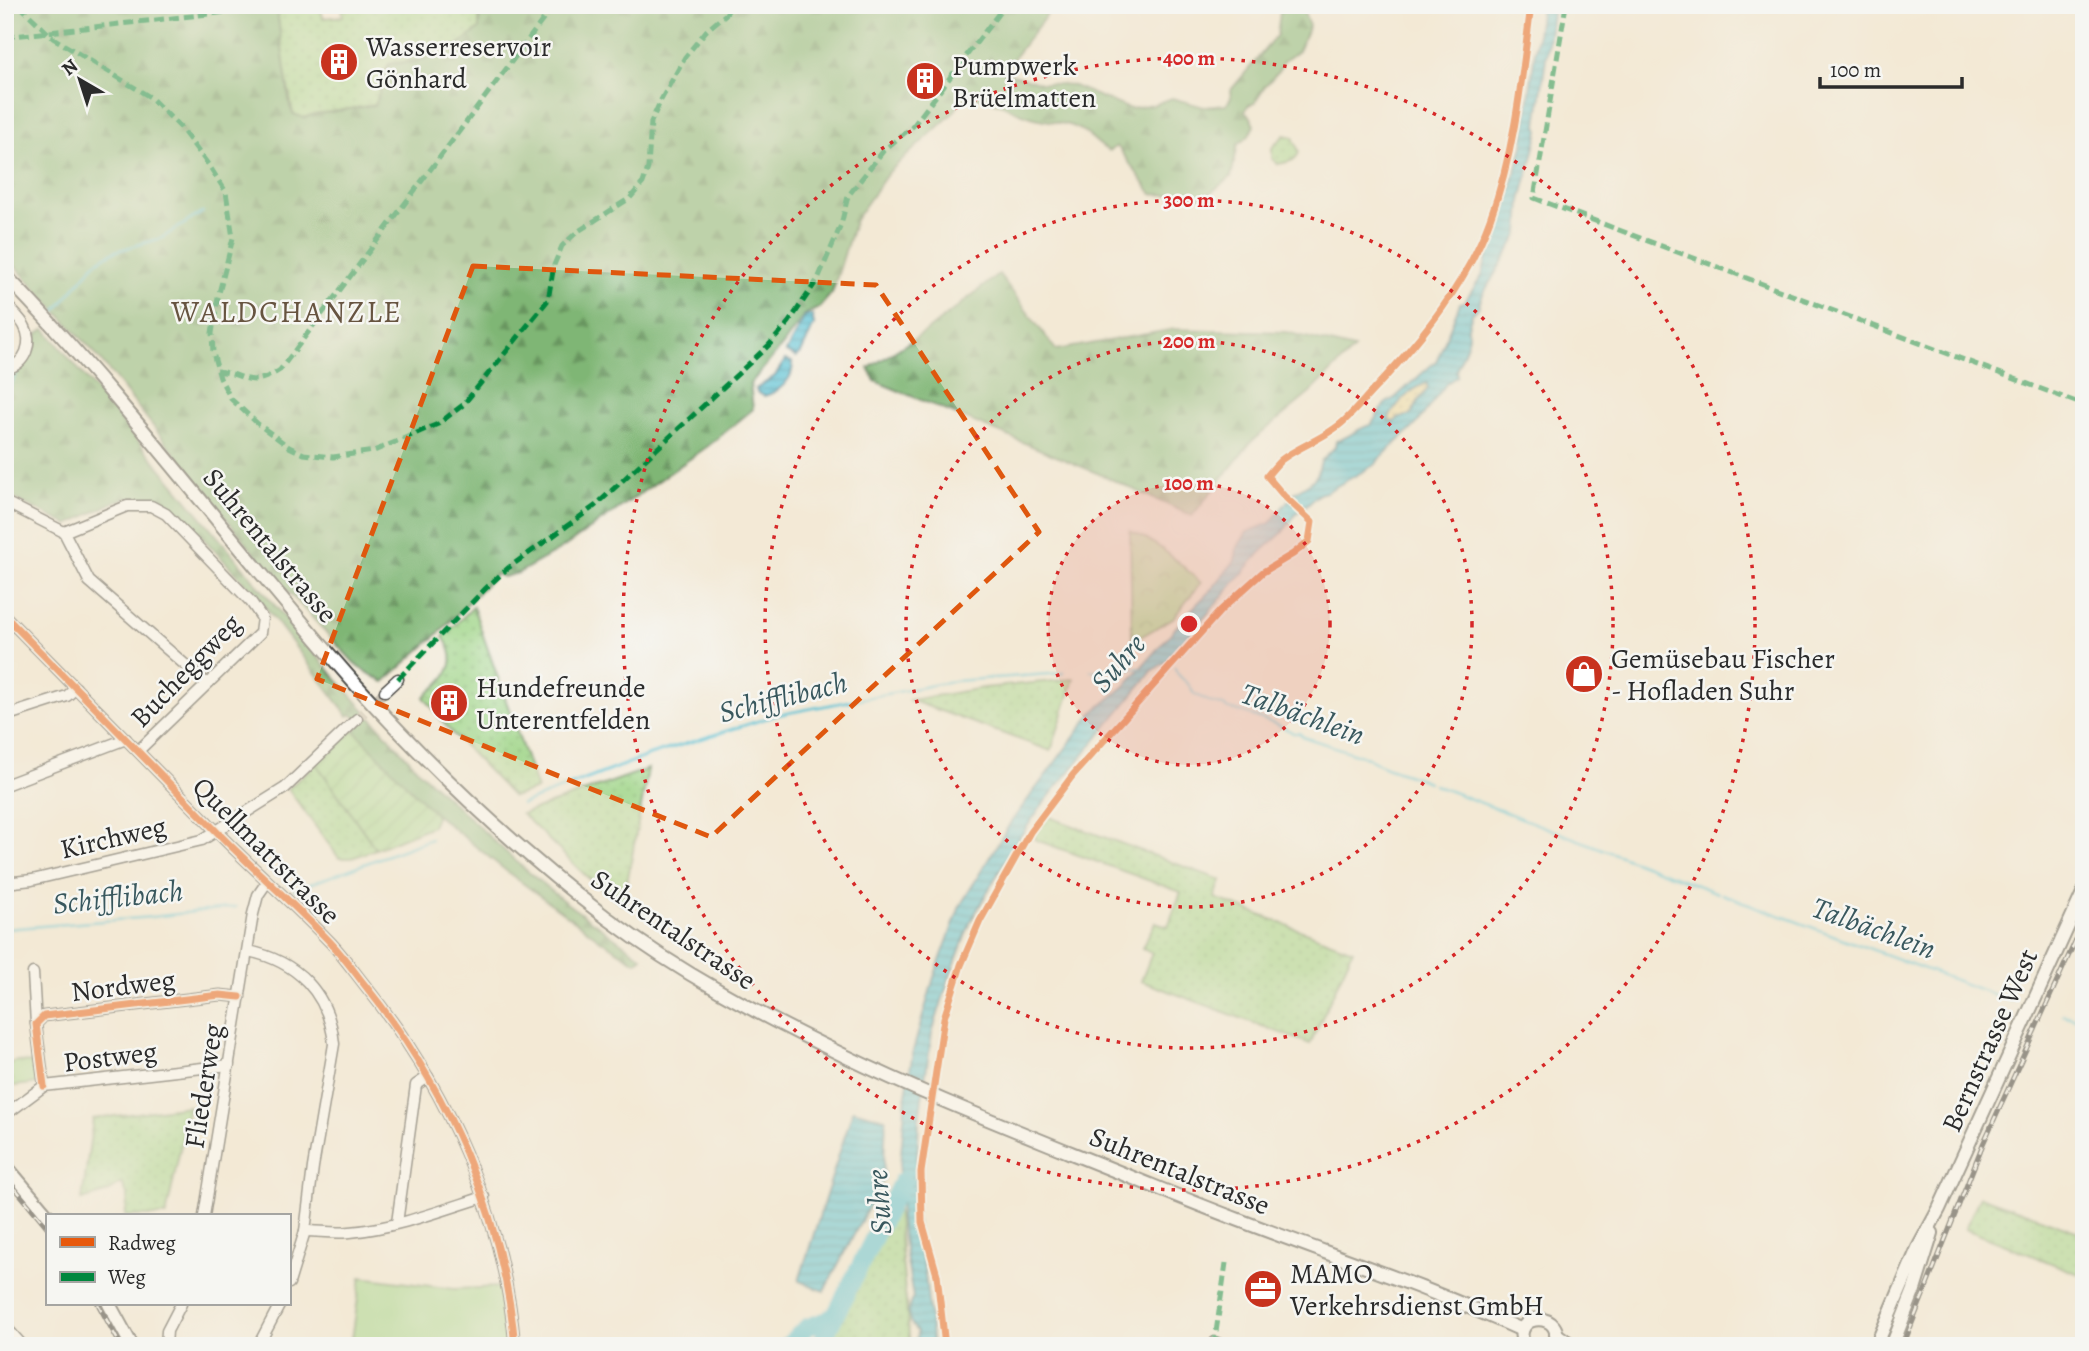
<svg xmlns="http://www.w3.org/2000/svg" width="2089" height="1351" viewBox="0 0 2089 1351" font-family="Alegreya,serif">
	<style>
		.grass { fill: url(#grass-dots); stroke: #658059; stroke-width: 2 }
		.forest { fill: url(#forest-firs); stroke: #557050; stroke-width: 2 }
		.sand { fill: url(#sand-dots); stroke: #8c8264; stroke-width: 2 }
		.park { fill: url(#park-crowns); stroke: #658059; stroke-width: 2 }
		.garden { fill: url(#garden-furrows); stroke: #658059; stroke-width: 2 }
		.pitch { fill: #9fd587; stroke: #658059; stroke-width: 2 }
		.water { fill: url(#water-rules); stroke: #427680; stroke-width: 2; fill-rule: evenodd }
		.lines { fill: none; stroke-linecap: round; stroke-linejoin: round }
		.stream { stroke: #59c2d5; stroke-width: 2.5 }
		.river { stroke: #59c2d5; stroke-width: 18 }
		.minor-tunnel { stroke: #cbc3b4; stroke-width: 10; stroke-dasharray: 10 5; stroke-linecap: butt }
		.minor-casing { stroke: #494845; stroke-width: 13 }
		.major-casing { stroke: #494845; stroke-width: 16 }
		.minor { stroke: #fff; stroke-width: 10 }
		.major { stroke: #fff; stroke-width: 12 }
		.rail-casing { stroke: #2b2b2b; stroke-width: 5 }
		.rail { stroke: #f6f6f2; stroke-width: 2.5; stroke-dasharray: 8; stroke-linecap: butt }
		.quiet { stroke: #00873e; stroke-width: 5; stroke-dasharray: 10 5; stroke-linecap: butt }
		.cycleway-casing { stroke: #f6f6f2; stroke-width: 11 }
		.cycleway { stroke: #e8590c; stroke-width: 7 }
		.marked { fill: none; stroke: #df570e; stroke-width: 5; stroke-dasharray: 14 9; stroke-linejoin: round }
		.ring { fill: none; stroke: #d62828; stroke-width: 3.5; stroke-dasharray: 3.5 7 }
		.labels { text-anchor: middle; stroke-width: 5; stroke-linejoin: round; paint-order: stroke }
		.poi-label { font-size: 28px; fill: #2b2b2b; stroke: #f6f6f2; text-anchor: start }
		.street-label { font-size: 28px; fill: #2b2b2b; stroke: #f6f6f2 }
		.neighbourhood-label { font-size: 30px; letter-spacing: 2px; fill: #675440; stroke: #f6f6f2 }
		.water-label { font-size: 30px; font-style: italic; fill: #39585e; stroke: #f6f6f2 }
		.centre { fill: #d62828; stroke: #f6f6f2; stroke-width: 3.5 }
		.ring-label { font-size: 21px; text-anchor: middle; font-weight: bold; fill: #d62828; stroke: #f6f6f2; stroke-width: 5; stroke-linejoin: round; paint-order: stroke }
	</style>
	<defs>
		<pattern id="grass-dots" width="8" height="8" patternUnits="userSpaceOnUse" patternTransform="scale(1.75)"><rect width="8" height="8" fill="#9fd587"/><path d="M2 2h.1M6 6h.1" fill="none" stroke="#89b775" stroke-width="1.8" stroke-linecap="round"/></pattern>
		<pattern id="forest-firs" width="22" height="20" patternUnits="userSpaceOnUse" patternTransform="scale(1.75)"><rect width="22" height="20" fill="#7fb674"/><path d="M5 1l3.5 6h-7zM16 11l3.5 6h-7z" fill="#68945f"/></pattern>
		<pattern id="sand-dots" width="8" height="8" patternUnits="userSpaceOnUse" patternTransform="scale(1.75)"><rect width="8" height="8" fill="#eeda9e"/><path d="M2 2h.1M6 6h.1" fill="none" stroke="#cb8" stroke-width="1.8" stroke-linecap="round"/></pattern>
		<pattern id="park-crowns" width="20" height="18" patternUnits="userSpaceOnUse" patternTransform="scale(1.75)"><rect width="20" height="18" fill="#9fd587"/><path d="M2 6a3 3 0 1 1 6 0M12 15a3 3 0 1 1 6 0" fill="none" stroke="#89b775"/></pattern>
		<pattern id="garden-furrows" width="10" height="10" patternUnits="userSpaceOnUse" patternTransform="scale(1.75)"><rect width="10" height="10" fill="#9fd587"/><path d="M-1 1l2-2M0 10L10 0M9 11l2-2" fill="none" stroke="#89b775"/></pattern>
		<pattern id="water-rules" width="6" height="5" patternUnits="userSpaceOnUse" patternTransform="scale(1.75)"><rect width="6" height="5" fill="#59c2d5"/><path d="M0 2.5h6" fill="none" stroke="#4a9ead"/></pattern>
	</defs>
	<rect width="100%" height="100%" fill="#f6f6f2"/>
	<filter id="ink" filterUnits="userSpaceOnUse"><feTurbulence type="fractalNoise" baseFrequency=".0143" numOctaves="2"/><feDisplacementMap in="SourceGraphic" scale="14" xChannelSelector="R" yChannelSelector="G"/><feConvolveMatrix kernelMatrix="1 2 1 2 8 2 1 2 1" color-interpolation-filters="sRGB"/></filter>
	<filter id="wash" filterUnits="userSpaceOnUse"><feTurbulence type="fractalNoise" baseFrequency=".00686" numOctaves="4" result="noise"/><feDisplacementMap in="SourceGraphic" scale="28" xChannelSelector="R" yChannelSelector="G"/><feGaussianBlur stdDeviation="1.57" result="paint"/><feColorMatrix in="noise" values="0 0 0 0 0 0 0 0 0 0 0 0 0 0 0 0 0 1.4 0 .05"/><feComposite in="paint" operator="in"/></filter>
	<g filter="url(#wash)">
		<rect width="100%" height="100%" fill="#f3e9d6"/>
		<g class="grass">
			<path d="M342,5H480L479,29C446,57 432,60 389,64C381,78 381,90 375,105L312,115L304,118L293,114L283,60L277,10L317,6L321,9L323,18L343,16Z"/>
			<path d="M1284,135L1293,137L1299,152C1296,162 1287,162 1278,164L1272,159V148Z"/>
			<path d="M473,607L537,789L513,797L452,733L424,697C445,679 463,664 443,637Z"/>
			<polygon points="1074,679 1051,751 910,700 983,688"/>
			<polygon points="316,763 376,849 352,858 339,858 288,789"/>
			<polygon points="648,769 623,905 586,876 522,814"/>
			<path d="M1044,815L1221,880L1215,898L1353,950L1310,1044L1141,981L1152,953L1142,948C1146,939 1151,932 1155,922L1168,926L1181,892L1036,840L1033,833Z"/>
			<polygon points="189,1106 166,1216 125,1216 128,1197 122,1183 108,1192 82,1200 93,1119"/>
			<polygon points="1980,1196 2084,1234 2084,1276 1965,1229"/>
			<polygon points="897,1205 910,1346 826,1346"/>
		</g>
		<g class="forest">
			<path d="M5,5H322L277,11L290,106L293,114L304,118L312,115L375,105C381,90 381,78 389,64C431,60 446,57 479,29L480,5H1050L1048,13L1003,72L1041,83L1071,85L1130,109L1153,105L1172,98L1204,107L1226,105L1231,98L1230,91L1277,35L1281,5H1301L1309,26L1298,51L1283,62L1278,72L1264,87L1255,103L1248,105L1245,112L1251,117L1254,126L1248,137L1238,144L1231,177L1205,197L1152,194L1117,146L1109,151C1099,146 1096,141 1088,135C1071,121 1051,123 1031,117C1005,109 994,95 964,98L953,113L888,173L855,220L832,293L819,308L804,315L783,345L750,384L753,409L708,446L561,549L518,573L503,577L496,574L439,633L384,682L358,667L267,569L93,351L5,255Z"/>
			<polygon points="999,274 1056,350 1175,329 1286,332 1354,349 1310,393 1252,441 1192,516 1104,476 875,381 869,368 928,330"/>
			<polygon points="45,329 332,674 420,772 520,865 565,902 642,957 636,962 602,941 510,874 433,812 355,732 360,722 352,714 348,716 256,595 203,538 167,506 137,497 116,501 68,525 5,494 5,374 28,359 36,335"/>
		</g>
		<path class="sand" d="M1427,382L1428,389L1419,400L1411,415L1399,418L1394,422L1388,421C1394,405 1411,389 1427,382Z"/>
		<g class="park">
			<path d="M1130,531C1158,542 1179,562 1201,583L1173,618L1132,642Z"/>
			<polygon points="16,1061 38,1064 40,1083 5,1087 5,1065"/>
		</g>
		<polygon class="garden" points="352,728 434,813 436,817 432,826 376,849 316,763"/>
		<polygon class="pitch" points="361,1277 454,1289 501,1287 511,1346 351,1346"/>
		<g class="water">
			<path d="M1541,5H1553L1537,125L1539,131L1521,201L1519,234L1483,294L1478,308L1472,314L1467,330L1469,337L1466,347L1456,370L1457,376L1446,384L1415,426L1379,459L1376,464L1326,492L1319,494L1296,514L1282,533L1260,553L1166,662L1153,670L1042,805L1013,847L971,921L948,982L932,1033L919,1118L915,1201L917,1233L925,1274L933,1346H916L917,1332C907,1320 906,1311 913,1297L900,1219L902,1181L899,1176L906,1095L913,1051L934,977L960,906L1011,822L1092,713L1125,686L1192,609L1211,590L1235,560L1237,548L1247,532L1270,523L1294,493L1311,482L1317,475L1321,461L1335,447L1336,441C1349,438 1357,428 1371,425L1385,404L1396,397L1437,360L1460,303L1465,301L1482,276L1490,246L1506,206L1523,146ZM1427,383L1428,389L1419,400L1411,415L1399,418L1394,422L1388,421C1394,405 1412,388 1427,383Z"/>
			<polygon points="812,315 814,325 801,353 796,357 786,352 788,348 805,316"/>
			<path d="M785,360L792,362C795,379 779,392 764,396L757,392L756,389L775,376Z"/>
			<polygon points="853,1110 886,1119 883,1180 824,1291 799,1281"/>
		</g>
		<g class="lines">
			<g class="stream">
				<polyline points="54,313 96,262 113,252 162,238 203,212"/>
				<polyline points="5,397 17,372"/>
				<path d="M1175,668C1177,679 1191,681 1193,693C1199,696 1207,701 1213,703C1220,705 1223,704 1228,709C1238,710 1288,728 1293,733H1299L1304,737L1368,758C1385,770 1409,773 1428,782"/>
				<polyline points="1091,671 1140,668"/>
				<polyline points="1434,785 1718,893"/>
				<polyline points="522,804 650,755 777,715 954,681 1064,673"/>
				<polyline points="294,890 431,839"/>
				<polyline points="1722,894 2011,1001"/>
				<polyline points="5,929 152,917 236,907"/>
				<polyline points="2063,1015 2084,1021"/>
			</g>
			<g class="river">
				<polyline points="787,1346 807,1327 828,1320 836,1313"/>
				<polyline points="820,1346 902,1181"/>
			</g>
		</g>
	</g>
	<g filter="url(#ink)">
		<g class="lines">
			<polyline class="minor-tunnel" points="357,719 385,691"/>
			<defs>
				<g id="minor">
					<path d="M5,304C20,318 34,331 26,352C22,362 15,367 5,369"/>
					<polyline points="5,502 64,532 89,581 206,683"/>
					<polyline points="64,532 127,506 151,506 166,514 251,602 262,618 260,633 138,751"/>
					<path d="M5,616C76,688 146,760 217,832C254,870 294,904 331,943C343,956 353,970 364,984C447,1087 503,1213 515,1346"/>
					<polyline points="385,691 398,679"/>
					<polyline points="5,716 67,696 76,688"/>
					<polyline points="5,785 126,739"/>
					<polyline points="5,883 32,880 202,840 285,788 357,719"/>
					<path d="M248,951C297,961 329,993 334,1044L313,1167L305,1231L289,1283"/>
					<polyline points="33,973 36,1024"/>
					<polyline points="44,1086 36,1024 44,1016 220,995 240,997"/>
					<polyline points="5,1115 44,1086 229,1065"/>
					<polyline points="204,1216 253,914 258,895 267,882"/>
					<polyline points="397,1223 416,1085 428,1077"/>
					<path d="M305,1231C320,1231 335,1234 350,1232C395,1228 440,1211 484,1197"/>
					<polyline points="5,1326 23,1346"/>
					<polyline points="1215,1342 1225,1346"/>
					<polyline points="166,1346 167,1331 181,1304"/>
					<polyline points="258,1346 280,1304"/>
				</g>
				<g id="major">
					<path d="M5,275C131,405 237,551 357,686C434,771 516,849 607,918C680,973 762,1016 845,1056C919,1092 995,1122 1071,1153C1127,1175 1183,1199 1239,1220C1333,1256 1430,1288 1522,1330"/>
					<polyline points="5,1165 48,1216"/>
					<polyline points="109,1304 132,1346"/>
					<polyline points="1556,1334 1573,1346"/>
					<path d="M1524,1346C1509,1310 1569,1311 1554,1346"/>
					<polyline points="1876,1346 1918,1248 1939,1209 2084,891"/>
					<polyline points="1892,1346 1914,1290 1932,1233"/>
				</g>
			</defs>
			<use href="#minor" class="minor-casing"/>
			<use href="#major" class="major-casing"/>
			<use href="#minor" class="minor"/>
			<use href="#major" class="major"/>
			<defs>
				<g id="rail">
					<polyline points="5,1176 47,1227"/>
					<polyline points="98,1304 121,1346"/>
					<polyline points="1903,1346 1983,1144 2084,922"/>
				</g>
			</defs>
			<use href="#rail" class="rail-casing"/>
			<use href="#rail" class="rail"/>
			<g class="quiet">
				<polyline points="19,5 53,38 150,97 180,127 210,167 226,192 233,238 218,297 212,333 213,353 220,378 231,399 258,424 289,447 304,454 333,457 374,451 438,424 463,405 548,300 554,265 562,246 577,232 630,198 643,183 648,168 651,122 661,100 685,57 706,31 726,14 731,5"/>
				<polyline points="1566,5 1534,198 2084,405"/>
				<polyline points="5,37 288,5"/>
				<path d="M217,371C247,374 248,390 280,370L554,5"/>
				<polyline points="398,679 486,588 508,568 595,506 769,345 789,322 818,279 841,225 848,196 884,150 913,126 1005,5"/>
				<polyline points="1214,1346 1226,1263"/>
			</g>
			<defs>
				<g id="cycleway">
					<path d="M5,616C76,688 146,760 217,832C254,870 294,904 331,943C343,956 353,970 364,984C447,1087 503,1213 515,1346"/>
					<polyline points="44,1086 36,1024 44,1016 220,995 240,997"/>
					<path d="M945,1346L937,1275L922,1222L921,1172L944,1018L961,965L980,921L1030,832L1073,775L1221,610L1263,572L1293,554L1309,541L1312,522L1284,496L1267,476C1271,471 1276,465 1281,460C1301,445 1326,438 1344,421C1356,410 1366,397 1377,386C1423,337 1467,283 1490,219C1515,151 1522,77 1531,5"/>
				</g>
			</defs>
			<use href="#cycleway" class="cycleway-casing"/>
			<use href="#cycleway" class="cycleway"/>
		</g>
	</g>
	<path d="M0 0H2089V1351H0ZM473,266L876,285L1039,532L711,837L317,679Z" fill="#f3e9d6" fill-opacity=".55" fill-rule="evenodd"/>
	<path class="marked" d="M473,266L876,285L1039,532L711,837L317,679Z"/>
	<circle cx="1189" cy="624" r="141" fill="#d62828" fill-opacity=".12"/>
	<g class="ring">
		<circle cx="1189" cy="624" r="141"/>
		<circle cx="1189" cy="624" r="283"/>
		<circle cx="1189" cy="624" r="424"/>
		<circle cx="1189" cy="624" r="566"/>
	</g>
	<defs>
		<symbol id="building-disc" viewBox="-11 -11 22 22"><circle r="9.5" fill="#c8321e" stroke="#f6f6f2"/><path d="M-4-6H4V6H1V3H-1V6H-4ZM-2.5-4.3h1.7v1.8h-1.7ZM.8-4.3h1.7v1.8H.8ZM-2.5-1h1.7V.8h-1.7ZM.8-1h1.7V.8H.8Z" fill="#fff"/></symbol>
		<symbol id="shop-disc" viewBox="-11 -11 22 22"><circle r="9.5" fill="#c8321e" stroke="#f6f6f2"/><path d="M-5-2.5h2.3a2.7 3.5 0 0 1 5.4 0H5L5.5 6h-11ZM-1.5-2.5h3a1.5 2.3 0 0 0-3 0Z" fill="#fff"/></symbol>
		<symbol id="office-disc" viewBox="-11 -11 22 22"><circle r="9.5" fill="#c8321e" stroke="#f6f6f2"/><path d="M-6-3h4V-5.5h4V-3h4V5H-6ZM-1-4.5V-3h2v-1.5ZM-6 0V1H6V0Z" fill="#fff"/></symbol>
	</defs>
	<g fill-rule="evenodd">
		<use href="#building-disc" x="317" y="40" width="44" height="44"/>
		<use href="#building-disc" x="903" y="59" width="44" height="44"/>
		<use href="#shop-disc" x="1562" y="652" width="44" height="44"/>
		<use href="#building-disc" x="427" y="681" width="44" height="44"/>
		<use href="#office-disc" x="1241" y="1267" width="44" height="44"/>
	</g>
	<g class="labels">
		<g class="poi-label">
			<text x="366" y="56">Wasserreservoir<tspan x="366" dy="32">Gönhard</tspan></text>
			<text x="952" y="75">Pumpwerk<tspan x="952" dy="32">Brüelmatten</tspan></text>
			<text x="1611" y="668">Gemüsebau Fischer<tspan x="1611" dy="32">- Hofladen Suhr</tspan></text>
			<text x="476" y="697">Hundefreunde<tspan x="476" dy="32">Unterentfelden</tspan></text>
			<text x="1290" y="1283">MAMO<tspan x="1290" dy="32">Verkehrsdienst GmbH</tspan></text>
		</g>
		<g class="street-label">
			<text transform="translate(271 545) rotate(50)" y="10">Suhrentalstrasse</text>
			<text transform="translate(185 670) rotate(-46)" y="10">Bucheggweg</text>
			<text transform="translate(113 837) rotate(-13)" y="10">Kirchweg</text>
			<text transform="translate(267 850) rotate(45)" y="10">Quellmattstrasse</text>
			<text transform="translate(674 929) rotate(34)" y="10">Suhrentalstrasse</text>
			<text transform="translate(123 985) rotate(-7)" y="10">Nordweg</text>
			<text transform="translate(1989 1040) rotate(-66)" y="10">Bernstrasse West</text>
			<text transform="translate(110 1056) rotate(-7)" y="10">Postweg</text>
			<text transform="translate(203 1086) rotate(-81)" y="10">Fliederweg</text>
			<text transform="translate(1180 1170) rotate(22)" y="10">Suhrentalstrasse</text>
		</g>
		<g class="neighbourhood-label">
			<text x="287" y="322">WALDCHANZLE</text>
		</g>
		<g class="water-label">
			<text transform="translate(1118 663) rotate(-49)" y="10">Suhre</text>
			<text transform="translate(783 697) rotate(-14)" y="10">Schifflibach</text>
			<text transform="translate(1303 714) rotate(20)" y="10">Talbächlein</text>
			<text transform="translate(118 897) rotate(-6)" y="10">Schifflibach</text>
			<text transform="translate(1874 928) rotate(20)" y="10">Talbächlein</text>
			<text transform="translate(879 1202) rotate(-94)" y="10">Suhre</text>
		</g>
	</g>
	<circle cx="1189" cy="624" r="10" class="centre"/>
	<g class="ring-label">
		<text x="1189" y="65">400 m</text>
		<text x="1189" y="207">300 m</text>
		<text x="1189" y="348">200 m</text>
		<text x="1189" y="490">100 m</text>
	</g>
	<rect width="2089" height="1351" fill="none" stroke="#f6f6f2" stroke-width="28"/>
	<rect x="46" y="1214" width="245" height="91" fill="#f6f6f2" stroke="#a5a5a2" stroke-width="2"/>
	<rect x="60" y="1237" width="35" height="10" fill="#e8590c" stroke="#a5a5a2" stroke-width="2"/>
	<text x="108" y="1250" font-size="21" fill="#2b2b2b">Radweg</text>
	<rect x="60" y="1272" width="35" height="10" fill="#00873e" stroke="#a5a5a2" stroke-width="2"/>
	<text x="108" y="1284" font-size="21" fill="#2b2b2b">Weg</text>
	<g transform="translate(80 80) rotate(321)" stroke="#f6f6f2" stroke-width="5" paint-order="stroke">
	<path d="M0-5L12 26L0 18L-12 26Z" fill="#2b2b2b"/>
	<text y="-10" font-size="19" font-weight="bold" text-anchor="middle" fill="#2b2b2b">N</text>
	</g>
	<path d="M1820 77v10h142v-10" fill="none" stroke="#2b2b2b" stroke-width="3.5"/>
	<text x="1830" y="77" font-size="21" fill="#2b2b2b" stroke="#f6f6f2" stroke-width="5" paint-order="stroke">100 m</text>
</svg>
